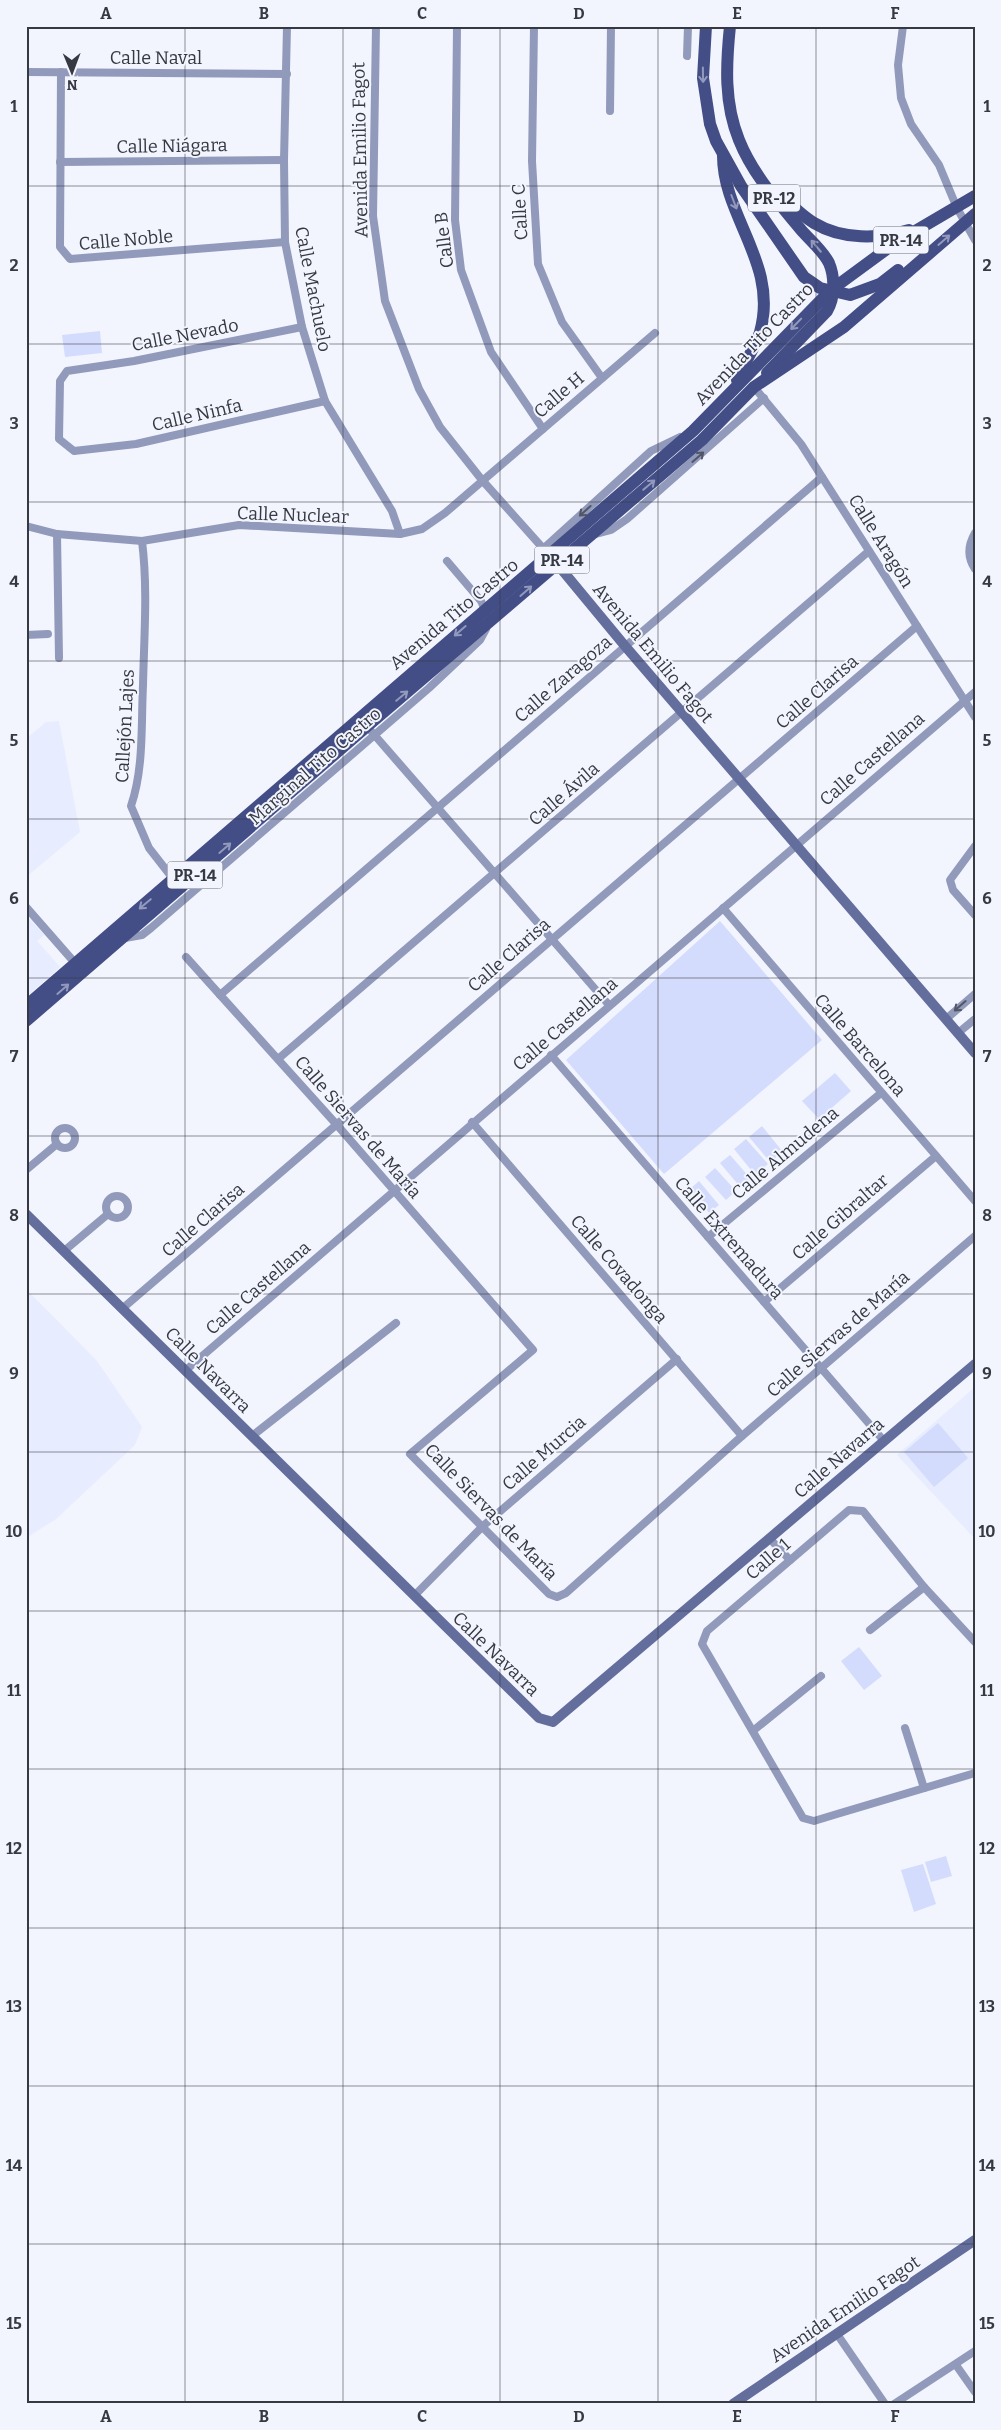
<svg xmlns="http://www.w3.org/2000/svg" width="1001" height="2430" viewBox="0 0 1001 2430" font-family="Bitter,serif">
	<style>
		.built { fill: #e7ecfe }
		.green { fill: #d4dcfd }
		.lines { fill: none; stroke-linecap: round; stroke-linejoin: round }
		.street { stroke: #929abb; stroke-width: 8 }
		.secondary { stroke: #636e9d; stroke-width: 10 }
		.primary { stroke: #434e86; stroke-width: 12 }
		.oneway { stroke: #9299bc }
		.oneway2 { stroke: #525666 }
		.grid { fill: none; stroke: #363942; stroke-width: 1; stroke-opacity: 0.55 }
		.labels { text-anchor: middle; stroke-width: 4; stroke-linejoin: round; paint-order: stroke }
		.shield { fill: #f2f5fe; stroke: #6e717a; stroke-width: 1 }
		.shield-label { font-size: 16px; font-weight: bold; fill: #363942 }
		.street-label { font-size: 18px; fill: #363942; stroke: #f2f5fe }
		.neatline { fill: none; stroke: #363942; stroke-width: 2 }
		.grid-label { font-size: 16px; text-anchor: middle; font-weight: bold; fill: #363942 }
	</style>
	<rect width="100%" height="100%" fill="#f2f5fe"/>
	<g class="built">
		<polygon points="59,721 80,832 26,877 26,739 46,722"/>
		<polygon points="26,915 44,935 37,941 60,967 26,997"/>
		<polygon points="26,1289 97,1361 142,1427 135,1445 56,1519 26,1538"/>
		<polygon points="975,1387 975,1539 897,1455"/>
	</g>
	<g class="green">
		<polygon points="100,331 102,353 65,357 62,335"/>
		<polygon points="720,921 822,1040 664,1174 566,1060"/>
		<polygon points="835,1073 851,1091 819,1119 802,1101"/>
		<polygon points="762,1126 783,1152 770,1162 749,1137"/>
		<polygon points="746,1139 768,1164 755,1175 734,1149"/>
		<polygon points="730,1155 751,1179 741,1188 720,1163"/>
		<polygon points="715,1168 736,1191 726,1200 705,1177"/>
		<polygon points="699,1181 719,1205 709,1213 690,1189"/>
		<polygon points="938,1423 968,1458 934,1487 904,1452"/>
		<polygon points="859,1647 882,1676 864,1690 841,1661"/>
		<polygon points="946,1856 952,1876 931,1882 925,1862"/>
		<polygon points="923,1864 936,1904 914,1912 901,1870"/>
	</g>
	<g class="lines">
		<g class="street">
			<polyline points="287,26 284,160 285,242 302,327 325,401 392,511 400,534"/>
			<polyline points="376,26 373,216 385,301 419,389 440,427 482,480 549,555"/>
			<polyline points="457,26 455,220 461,270 491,352 543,429"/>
			<polyline points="534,26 532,161 538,264 562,322 602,378"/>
			<polyline points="903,26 898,65 901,98 911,124 939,165 957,208 975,240"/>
			<polyline points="687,56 688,26"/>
			<polyline points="26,72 287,74"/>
			<polyline points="61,72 60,247 70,259 285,242"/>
			<polyline points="610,111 611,26"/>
			<polyline points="60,162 284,160"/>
			<polyline points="302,327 134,361 67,371 60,381 59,439 74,451 136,444 325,401"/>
			<polyline points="754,387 801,444 975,717"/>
			<polyline points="26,526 57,534 142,541 239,525 400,534 422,529 445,513 655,333"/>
			<path d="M975,533C968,545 967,557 975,569"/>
			<polyline points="57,534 59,658"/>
			<polyline points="596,534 611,530 627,519 764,398"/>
			<path d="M142,541C148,589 144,637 143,685C141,725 144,768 131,806L149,848L174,880"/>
			<polyline points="543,549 651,451 680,437"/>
			<polyline points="447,561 481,601 485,610"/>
			<polyline points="26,635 48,634"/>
			<polyline points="371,731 609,1005"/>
			<polyline points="975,846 950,880 953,890 975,915"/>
			<polyline points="26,907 75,963"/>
			<polyline points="723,908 975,1201"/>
			<polyline points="125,938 142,935 151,928 429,688 480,640 486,629"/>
			<polyline points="186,957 337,1125 533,1350 410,1454 549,1594 557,1597 566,1593 742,1436 975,1236"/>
			<polyline points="220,995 822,477"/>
			<polyline points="946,1019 975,994"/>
			<polyline points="958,1033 975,1019"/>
			<polyline points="551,1055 884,1441"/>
			<polyline points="278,1059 869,551"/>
			<polyline points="472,1122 742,1436"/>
			<circle cx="65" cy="1138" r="10"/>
			<polyline points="26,1170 57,1144"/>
			<circle cx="117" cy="1207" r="11"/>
			<polyline points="708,1237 881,1093"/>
			<polyline points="64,1251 108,1214"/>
			<polyline points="764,1302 936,1156"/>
			<polyline points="123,1308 917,626"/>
			<polyline points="186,1370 975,692"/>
			<polyline points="252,1436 396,1323"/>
			<polyline points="770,1539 790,1560"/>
			<polyline points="414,1596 483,1526 677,1359"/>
			<polyline points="870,1630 924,1587"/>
			<polyline points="975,1642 924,1587 863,1511 849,1510 707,1631 702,1644 803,1818 814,1821 837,1814 975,1773"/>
			<polyline points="905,1728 924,1788"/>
			<polyline points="754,1730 821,1676"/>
			<polyline points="837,2334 885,2404"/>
			<polyline points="956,2365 975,2392"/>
			<polyline points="894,2404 975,2351"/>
		</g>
		<g class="secondary">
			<polyline points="553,559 625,646 975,1053"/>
			<polyline points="26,1214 539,1718 553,1722 975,1364"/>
			<polyline points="733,2404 975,2240"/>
		</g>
		<g class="primary">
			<polyline points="706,26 703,78 710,124 716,141 741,186 804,277 820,288 850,295 880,284 898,270"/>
			<path d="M730,26C726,65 724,103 739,140C753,175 778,202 802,231C811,241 823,251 829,263C835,277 835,298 827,311L767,373"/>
			<path d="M723,156C723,217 779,264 760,332C755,349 743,364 737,380"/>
			<path d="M783,199C794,206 802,216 814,223C842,240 879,239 909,230"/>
			<polyline points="26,1006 693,431 831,290 895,243 975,196"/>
			<polyline points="26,1021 365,728 702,440 754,387 844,327 975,214"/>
		</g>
	</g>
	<defs><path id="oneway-shaft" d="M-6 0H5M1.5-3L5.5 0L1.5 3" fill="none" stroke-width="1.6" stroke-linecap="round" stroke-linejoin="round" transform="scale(1.25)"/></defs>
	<g class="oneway">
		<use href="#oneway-shaft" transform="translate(703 75) rotate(89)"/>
		<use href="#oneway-shaft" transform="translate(734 202) rotate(69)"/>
		<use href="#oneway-shaft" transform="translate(944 240) rotate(-41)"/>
		<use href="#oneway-shaft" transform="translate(816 246) rotate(-130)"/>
		<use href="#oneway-shaft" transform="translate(796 324) rotate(134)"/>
		<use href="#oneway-shaft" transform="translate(649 485) rotate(-40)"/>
		<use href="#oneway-shaft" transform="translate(526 591) rotate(-41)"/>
		<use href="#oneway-shaft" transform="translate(460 631) rotate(139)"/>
		<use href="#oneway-shaft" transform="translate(402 696) rotate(-40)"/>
		<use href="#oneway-shaft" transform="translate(225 848) rotate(-41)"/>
		<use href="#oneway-shaft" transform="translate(145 904) rotate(140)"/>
		<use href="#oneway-shaft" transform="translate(63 989) rotate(-41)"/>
	</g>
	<g class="oneway2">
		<use href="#oneway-shaft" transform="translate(698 457) rotate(-41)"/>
		<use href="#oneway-shaft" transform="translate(585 511) rotate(138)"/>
		<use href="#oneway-shaft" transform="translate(960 1006) rotate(139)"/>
	</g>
	<path class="grid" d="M185,26V2404M343,26V2404M500,26V2404M658,26V2404M816,26V2404M26,186H975M26,344H975M26,502H975M26,661H975M26,819H975M26,978H975M26,1136H975M26,1294H975M26,1452H975M26,1611H975M26,1769H975M26,1928H975M26,2086H975M26,2244H975"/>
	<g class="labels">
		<g class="shield">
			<rect x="748" y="184.5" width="52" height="27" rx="4"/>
			<rect x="873.5" y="226.5" width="55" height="27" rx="4"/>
			<rect x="534.5" y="546.5" width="55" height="27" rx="4"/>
			<rect x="167.5" y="861.5" width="55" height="27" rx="4"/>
		</g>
		<g class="shield-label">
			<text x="774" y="204">PR-12</text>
			<text x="901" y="246">PR-14</text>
			<text x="562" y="566">PR-14</text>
			<text x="195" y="881">PR-14</text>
		</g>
		<g class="street-label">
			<text x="156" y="64">Calle Naval</text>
			<text transform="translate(172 146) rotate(-1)" y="6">Calle Niágara</text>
			<text transform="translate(360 150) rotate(-91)" y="6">Avenida Emilio Fagot</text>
			<text transform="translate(520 212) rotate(-93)" y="6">Calle C</text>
			<text transform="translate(126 240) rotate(-5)" y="6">Calle Noble</text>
			<text transform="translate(444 240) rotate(-97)" y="6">Calle B</text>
			<text transform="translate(313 289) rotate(79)" y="6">Calle Machuelo</text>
			<text transform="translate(185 335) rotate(-11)" y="6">Calle Nevado</text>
			<text transform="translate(754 344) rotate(-46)" y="6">Avenida Tito Castro</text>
			<text transform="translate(559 395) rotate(-41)" y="6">Calle H</text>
			<text transform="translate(197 415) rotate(-13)" y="6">Calle Ninfa</text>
			<text transform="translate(293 515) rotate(2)" y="6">Calle Nuclear</text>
			<text transform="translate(881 541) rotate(58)" y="6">Calle Aragón</text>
			<text transform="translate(454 614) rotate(-40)" y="6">Avenida Tito Castro</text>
			<text transform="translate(653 653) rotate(50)" y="6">Avenida Emilio Fagot</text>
			<text transform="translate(563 679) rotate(-41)" y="6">Calle Zaragoza</text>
			<text transform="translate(817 692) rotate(-41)" y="6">Calle Clarisa</text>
			<text transform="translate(125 726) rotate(-87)" y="6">Callejón Lajes</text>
			<text transform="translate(872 759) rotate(-41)" y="6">Calle Castellana</text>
			<text transform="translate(315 766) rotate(-41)" y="6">Marginal Tito Castro</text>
			<text transform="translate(564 794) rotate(-41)" y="6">Calle Ávila</text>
			<text transform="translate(509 955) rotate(-41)" y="6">Calle Clarisa</text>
			<text transform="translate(565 1024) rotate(-41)" y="6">Calle Castellana</text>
			<text transform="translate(860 1045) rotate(49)" y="6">Calle Barcelona</text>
			<text transform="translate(358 1127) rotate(49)" y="6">Calle Siervas de María</text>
			<text transform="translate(785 1153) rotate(-40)" y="6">Calle Almudena</text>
			<text transform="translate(840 1217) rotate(-41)" y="6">Calle Gibraltar</text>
			<text transform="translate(203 1220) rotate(-41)" y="6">Calle Clarisa</text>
			<text transform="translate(729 1238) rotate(49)" y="6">Calle Extremadura</text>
			<text transform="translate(619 1269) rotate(49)" y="6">Calle Covadonga</text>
			<text transform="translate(258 1288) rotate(-41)" y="6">Calle Castellana</text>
			<text transform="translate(838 1334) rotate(-41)" y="6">Calle Siervas de María</text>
			<text transform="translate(208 1370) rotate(45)" y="6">Calle Navarra</text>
			<text transform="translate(544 1453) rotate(-41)" y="6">Calle Murcia</text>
			<text transform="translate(839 1458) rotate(-41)" y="6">Calle Navarra</text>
			<text transform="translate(491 1512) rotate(46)" y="6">Calle Siervas de María</text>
			<text transform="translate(768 1559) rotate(-41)" y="6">Calle 1</text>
			<text transform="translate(496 1654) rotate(44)" y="6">Calle Navarra</text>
			<text transform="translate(845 2309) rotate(-34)" y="6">Avenida Emilio Fagot</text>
		</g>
	</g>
	<rect width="1001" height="2430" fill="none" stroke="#f2f5fe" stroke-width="55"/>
	<g transform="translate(72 72) rotate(179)" stroke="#f2f5fe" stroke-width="4" paint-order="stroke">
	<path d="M0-4L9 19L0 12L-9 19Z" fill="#363942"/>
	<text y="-8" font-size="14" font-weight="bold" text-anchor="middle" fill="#363942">N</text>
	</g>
	<rect x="28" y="28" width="946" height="2374" class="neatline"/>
	<g class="grid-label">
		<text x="106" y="19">A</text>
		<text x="264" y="19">B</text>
		<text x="422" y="19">C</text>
		<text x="579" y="19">D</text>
		<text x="737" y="19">E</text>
		<text x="895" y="19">F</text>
		<text x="14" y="112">1</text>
		<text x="987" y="112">1</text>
		<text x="14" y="271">2</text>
		<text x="987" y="271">2</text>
		<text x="14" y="429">3</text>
		<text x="987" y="429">3</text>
		<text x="14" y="587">4</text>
		<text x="987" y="587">4</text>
		<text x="14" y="746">5</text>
		<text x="987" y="746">5</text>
		<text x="14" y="904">6</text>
		<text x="987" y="904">6</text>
		<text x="14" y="1062">7</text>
		<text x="987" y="1062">7</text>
		<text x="14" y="1221">8</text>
		<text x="987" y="1221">8</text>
		<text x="14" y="1379">9</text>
		<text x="987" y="1379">9</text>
		<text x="14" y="1537">10</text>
		<text x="987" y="1537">10</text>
		<text x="14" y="1696">11</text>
		<text x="987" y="1696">11</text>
		<text x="14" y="1854">12</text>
		<text x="987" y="1854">12</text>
		<text x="14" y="2012">13</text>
		<text x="987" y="2012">13</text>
		<text x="14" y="2171">14</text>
		<text x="987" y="2171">14</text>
		<text x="14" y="2329">15</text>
		<text x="987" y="2329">15</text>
		<text x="106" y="2422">A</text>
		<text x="264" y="2422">B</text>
		<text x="422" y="2422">C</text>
		<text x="579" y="2422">D</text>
		<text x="737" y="2422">E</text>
		<text x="895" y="2422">F</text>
	</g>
</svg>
